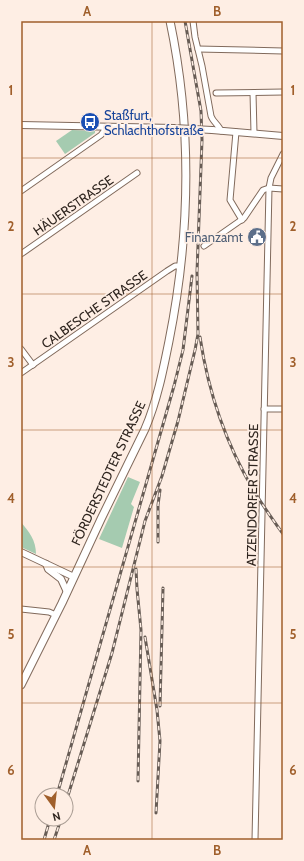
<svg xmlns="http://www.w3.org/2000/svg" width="304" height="861" viewBox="0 0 304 861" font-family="Cabin,sans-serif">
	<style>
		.green { fill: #a5cbb0 }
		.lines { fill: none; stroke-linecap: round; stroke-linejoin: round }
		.minor-casing { stroke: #816a5c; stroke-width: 7 }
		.tertiary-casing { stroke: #816a5c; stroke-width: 8 }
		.secondary-casing { stroke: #816a5c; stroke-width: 9 }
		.minor { stroke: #fff; stroke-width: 5 }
		.tertiary { stroke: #fff; stroke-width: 6 }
		.secondary { stroke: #fff; stroke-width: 7 }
		.rail-casing { stroke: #675c55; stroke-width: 3 }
		.rail { stroke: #feeee4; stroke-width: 1.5; stroke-dasharray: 4.5; stroke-linecap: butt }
		.tertiary-bridge-casing { stroke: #816a5c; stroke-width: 8; stroke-linecap: butt }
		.tertiary-bridge { stroke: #fff; stroke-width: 6 }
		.grid { fill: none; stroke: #a05f2b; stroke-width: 1; stroke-opacity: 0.55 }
		.labels { text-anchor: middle; stroke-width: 3.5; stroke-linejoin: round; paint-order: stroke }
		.transit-label { font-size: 13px; fill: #164399; stroke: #feeee4; text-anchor: start }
		.street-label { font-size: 13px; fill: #2f251f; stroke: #feeee4 }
		.service-label { font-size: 13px; fill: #4e5e75; stroke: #feeee4; text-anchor: end }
		.neatline { fill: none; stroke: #a05f2b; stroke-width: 1.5 }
		.grid-label { font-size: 13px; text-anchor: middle; font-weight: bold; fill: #a05f2b }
	</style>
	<rect width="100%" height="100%" fill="#feeee4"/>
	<g class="green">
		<polygon points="72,130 95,131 95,133 65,154 56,141"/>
		<polygon points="128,477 140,482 131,504 134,507 122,548 99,539"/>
		<path d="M21,522C29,532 36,540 36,554L21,547Z"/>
	</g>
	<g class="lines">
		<defs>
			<g id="minor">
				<path d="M193,21L195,37L202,66L211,116C213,122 219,125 221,131"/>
				<polyline points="198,49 283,51"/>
				<polyline points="216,93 283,92"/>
				<polyline points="253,93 254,133"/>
				<polyline points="236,132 230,200 242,220"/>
				<polyline points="21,191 101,135 104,131 104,127"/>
				<polyline points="204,246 244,218 263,190 269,188 283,189"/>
				<polyline points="21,254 137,173"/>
				<polyline points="21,349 33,365"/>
				<polyline points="21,373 167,271 175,266 181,266"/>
				<polyline points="264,409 283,409"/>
				<polyline points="21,609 49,612 56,615"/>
				<polyline points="255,840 269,188 271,178 283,154"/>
			</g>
			<g id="tertiary">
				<polyline points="21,125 174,128"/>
				<polyline points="212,130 283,136"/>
				<polyline points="21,552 74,577"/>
				<polyline points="46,564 48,569 61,579 67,592"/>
			</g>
			<path id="secondary" d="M21,685L62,603L101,519L145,429C157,401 163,371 169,341C190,236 192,126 170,21"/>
		</defs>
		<use href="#minor" class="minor-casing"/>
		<use href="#tertiary" class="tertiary-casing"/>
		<use href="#secondary" class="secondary-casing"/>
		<use href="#minor" class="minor"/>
		<use href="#tertiary" class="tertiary"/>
		<use href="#secondary" class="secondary"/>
		<defs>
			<g id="rail">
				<path d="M200,337C208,391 226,444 254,491C263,506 273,520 283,534"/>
				<polyline points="158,542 158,505 160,490"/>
				<polyline points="136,569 137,589 141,630 138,781"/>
				<polyline points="145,637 157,710 160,741 156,813"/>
				<polyline points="160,706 163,588"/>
				<polyline points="57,795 174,386 183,350 192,276"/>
				<polyline points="66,802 112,653 145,521 162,476 178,421 195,350 198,334 197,272 202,140 201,111 185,21"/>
				<polyline points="44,840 50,819"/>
				<polyline points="54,840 61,819"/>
			</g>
		</defs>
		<use href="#rail" class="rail-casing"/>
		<use href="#rail" class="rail"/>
		<defs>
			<polyline id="tertiary-bridge" points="174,128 212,130"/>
		</defs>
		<use href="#tertiary-bridge" class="tertiary-bridge-casing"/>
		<use href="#tertiary-bridge" class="tertiary-bridge"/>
	</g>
	<path class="grid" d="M152,21V840M21,158H283M21,294H283M21,430H283M21,567H283M21,703H283"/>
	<defs>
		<symbol id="bus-disc" viewBox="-11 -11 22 22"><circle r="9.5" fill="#1a4fb4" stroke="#feeee4"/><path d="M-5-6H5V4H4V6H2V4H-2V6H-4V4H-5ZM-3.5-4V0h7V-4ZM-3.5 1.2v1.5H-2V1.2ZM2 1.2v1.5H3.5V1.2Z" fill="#fff"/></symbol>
		<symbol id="civic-disc" viewBox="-11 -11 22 22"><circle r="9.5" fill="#5c6f8a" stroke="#feeee4"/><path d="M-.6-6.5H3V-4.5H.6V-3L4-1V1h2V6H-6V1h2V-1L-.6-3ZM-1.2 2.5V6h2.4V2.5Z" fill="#fff"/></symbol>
	</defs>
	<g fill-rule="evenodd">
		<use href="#bus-disc" x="79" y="111" width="22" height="22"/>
		<use href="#civic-disc" x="246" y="226" width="22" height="22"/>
	</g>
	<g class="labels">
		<g class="transit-label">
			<text x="104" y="120">Staßfurt,<tspan x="104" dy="15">Schlachthofstraße</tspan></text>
		</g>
		<g class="street-label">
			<text transform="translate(73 205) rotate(-35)" y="5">HÄUERSTRASSE</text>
			<text transform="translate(94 309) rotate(-35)" y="5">CALBESCHE STRASSE</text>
			<text transform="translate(108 473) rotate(-65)" y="5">FÖRDERSTEDTER STRASSE</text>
			<text transform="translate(252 495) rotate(-89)" y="5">ATZENDORFER STRASSE</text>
		</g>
		<g class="service-label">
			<text x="243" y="242">Finanzamt</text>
		</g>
	</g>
	<rect width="304" height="861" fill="none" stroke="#feeee4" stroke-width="44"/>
	<g transform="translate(54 807) rotate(165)"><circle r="19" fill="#feeee4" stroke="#ab9e95"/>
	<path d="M0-3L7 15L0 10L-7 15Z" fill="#a05f2b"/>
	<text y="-6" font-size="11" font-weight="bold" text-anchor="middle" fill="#2f251f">N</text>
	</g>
	<rect x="22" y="22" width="260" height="817" class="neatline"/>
	<g class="grid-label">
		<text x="87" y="16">A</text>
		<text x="217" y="16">B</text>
		<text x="11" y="95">1</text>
		<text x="293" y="95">1</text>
		<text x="11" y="231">2</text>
		<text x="293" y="231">2</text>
		<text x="11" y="367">3</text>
		<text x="293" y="367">3</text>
		<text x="11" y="503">4</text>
		<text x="293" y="503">4</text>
		<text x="11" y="639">5</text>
		<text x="293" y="639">5</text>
		<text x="11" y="775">6</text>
		<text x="293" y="775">6</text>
		<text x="87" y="855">A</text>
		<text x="217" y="855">B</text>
	</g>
</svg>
